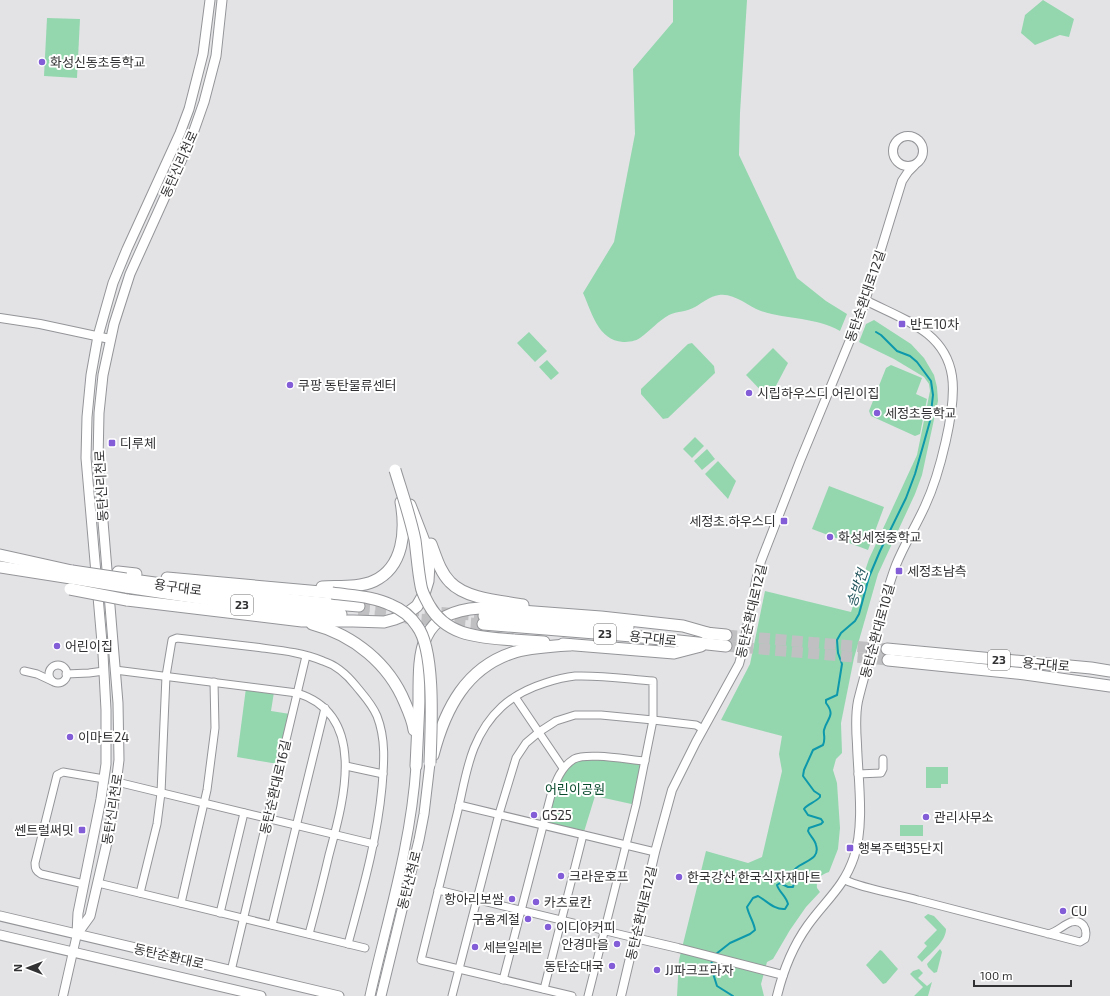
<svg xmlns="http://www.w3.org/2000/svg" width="1110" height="996" viewBox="0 0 1110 996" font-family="'Exo 2','Noto Sans KR',sans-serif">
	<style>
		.green { fill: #94d7ae }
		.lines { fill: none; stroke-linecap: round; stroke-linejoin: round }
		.stream { stroke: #0d98ab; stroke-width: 2 }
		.trunk-tunnel { stroke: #c0c0c2; stroke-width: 11; stroke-dasharray: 11 5.5; stroke-linecap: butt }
		.minor-casing { stroke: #949598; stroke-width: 9 }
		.tertiary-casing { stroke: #949598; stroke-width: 10 }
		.secondary-casing { stroke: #949598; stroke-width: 11 }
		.trunk-casing { stroke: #949598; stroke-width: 13 }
		.minor { stroke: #fff; stroke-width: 7 }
		.tertiary { stroke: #fff; stroke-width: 8 }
		.secondary { stroke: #fff; stroke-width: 9 }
		.trunk { stroke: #fff; stroke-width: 11 }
		.trunk-bridge-casing { stroke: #949598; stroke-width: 13; stroke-linecap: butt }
		.trunk-bridge { stroke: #fff; stroke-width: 11 }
		.poi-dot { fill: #825dd7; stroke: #fff; stroke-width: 1.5 }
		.labels { text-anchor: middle; stroke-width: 4; stroke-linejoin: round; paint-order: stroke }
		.shield { fill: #fff; stroke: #707071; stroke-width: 1 }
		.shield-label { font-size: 12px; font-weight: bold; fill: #323234 }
		.poi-label { font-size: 13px; fill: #323234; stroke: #fff; text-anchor: start }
		.street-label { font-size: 13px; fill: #323234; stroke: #fff }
		.park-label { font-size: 13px; fill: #07492b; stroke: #fff }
		.water-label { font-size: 14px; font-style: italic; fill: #275860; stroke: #fff }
	</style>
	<rect width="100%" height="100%" fill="#e3e3e6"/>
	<g class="green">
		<path d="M673,0H747L740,113L739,155L797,278L826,301L847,314L840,331C816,317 787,320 761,311C747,306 735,293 719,295C710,296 702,303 695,307C687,312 677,311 669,315C658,321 650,331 640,338C636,341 629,342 623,342C598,340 592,313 583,293L614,242L635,134L633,69L673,22Z"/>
		<polygon points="1043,0 1074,19 1069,37 1060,35 1035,45 1021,33 1025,15"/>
		<polygon points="47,18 80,19 77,78 44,76"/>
		<path d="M874,320L911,344L924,358L934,375L937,387L938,401L922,475L915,494L878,574L854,658L841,723L842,753L836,759L833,770L837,783L840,828L838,849L829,872C820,875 816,879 817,888L820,892L806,907L790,930L773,959L767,962L761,984L764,996H677L679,960L706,851L748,863L762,857L782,771L779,754L782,736L721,720L750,664L765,591L851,612L869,559L917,455L930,391L929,384L924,377L894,359L859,342L866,324Z"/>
		<polygon points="529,332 547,351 535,362 517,343"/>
		<polygon points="692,343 714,366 715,373 668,418 663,419 641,394 641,389 688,344"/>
		<polygon points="773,348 788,363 769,399 746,375"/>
		<polygon points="547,360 559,373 551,380 539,367"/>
		<polygon points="891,365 922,378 916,394 927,399 920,434 915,436 871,416 869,411 886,368"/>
		<polygon points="695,437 704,446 692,458 683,449"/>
		<polygon points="707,449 715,459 702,470 694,461"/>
		<polygon points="718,461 736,481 728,499 705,474"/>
		<polygon points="829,486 884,507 868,550 812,529"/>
		<polygon points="246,688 274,692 271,711 290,714 278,764 237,757"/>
		<polygon points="575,759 645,761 636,805 595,796 583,835 544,825 556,779"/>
		<polygon points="926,767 948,767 948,784 941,784 941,788 926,788"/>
		<rect x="900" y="825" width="23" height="11"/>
		<path d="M928,914L934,916L946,929C946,942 930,953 922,962L917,957L927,946L924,943L937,930L924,917Z"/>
		<polygon points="940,949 942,952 937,972 934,973 928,967 927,964"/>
		<polygon points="880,950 882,951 898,969 886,983 883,984 866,965"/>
		<polygon points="919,969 923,973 918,978 927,986 932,982 928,996 914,996 923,987 910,974 913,971"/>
	</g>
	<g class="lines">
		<g class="stream">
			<path d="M716,954L730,943L750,934L755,930C754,922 749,916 747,907L753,898L758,896C767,901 774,910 785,909L788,904C786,896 779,892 777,885L780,883L788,887H793L794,882L791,878C792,860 822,864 816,845C815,840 810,836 808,831L809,828L821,824L823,822L821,819L808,815L804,809C807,804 816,802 820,797V795L814,791L803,776L804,770L813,750L823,745C826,738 823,734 824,730C827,718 836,716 826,703V700L837,695L842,664L838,653L837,640L841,633L855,621L859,614L869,577L880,551L906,498L915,474L923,446L930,421L933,395L931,381L917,362L910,356L897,351L881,335L876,332"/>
			<polyline points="712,960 711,967 717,986 733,996"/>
		</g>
		<g class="trunk-tunnel">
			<polyline points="359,606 484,616"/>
			<polyline points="358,615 388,617"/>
			<polyline points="405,618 483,624"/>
			<polyline points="726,635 887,649"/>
			<polyline points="726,646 888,660"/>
		</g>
		<defs>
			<g id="minor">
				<circle cx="58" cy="674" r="9"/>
				<path d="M115,670L297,693C369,715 343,803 329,855C323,881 316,908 309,934"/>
				<polyline points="24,671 37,674 52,681"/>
				<polyline points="66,674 89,673 104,671"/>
				<polyline points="515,697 563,768"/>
				<polyline points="346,766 383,774"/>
				<polyline points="858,774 881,773 883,769 883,759"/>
				<polyline points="117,782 374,844"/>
				<polyline points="459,805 655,852"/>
				<path d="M845,880C868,890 894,893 918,900C972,914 1026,928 1080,942L1085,939C1088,929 1083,919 1071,922C1063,925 1057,932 1048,934"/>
				<polyline points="98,883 365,948"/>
				<path d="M84,884L41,874C36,871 35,869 35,863L57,775L63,772L104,779"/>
				<polyline points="438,890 635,938"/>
				<path d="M140,893L157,824L161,793L166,676L172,640L177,638C203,641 229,644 255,647C277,650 302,652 323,661C336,665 348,676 356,686C364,696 372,704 377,716C386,739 384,763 382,787C377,841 362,892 348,944"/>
				<polyline points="181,903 207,790 215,728 214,682"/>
				<polyline points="220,913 244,813"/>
				<polyline points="272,925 325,708"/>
				<polyline points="231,971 306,656"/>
				<path d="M503,980L551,795C556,781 561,767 574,759C588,752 629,760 645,761"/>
				<polyline points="544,989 583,835"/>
				<polyline points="452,996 499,814 516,758 526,743 539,732 556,721 575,715 601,715 653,720 696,725 703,729"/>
				<path d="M572,996L421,960C433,910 446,860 458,810C463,789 466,768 474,748C488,714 510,694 545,683C554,680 565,677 575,676C601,675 627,679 653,681V720L636,805L588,996"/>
			</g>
			<g id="tertiary">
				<circle cx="908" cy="151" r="15"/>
				<polyline points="0,318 40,324 110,339"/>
				<polyline points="635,938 678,948 783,975"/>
				<polyline points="63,996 77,934"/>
				<polyline points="621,996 655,852 672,790 696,742 739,664 742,653 756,581 761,561 800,461 862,311 902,181 908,172 914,166"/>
				<path d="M777,996C783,971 793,946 808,925C826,900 844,887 854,857C865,824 858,779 857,744C856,730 855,716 858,701C863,680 870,658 875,637C881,613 887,589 896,565C904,545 916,526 925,506C939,476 957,408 952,376C945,330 901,319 865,300"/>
			</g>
			<g id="secondary">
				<polyline points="0,916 339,996"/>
				<polyline points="77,934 90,916 108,838 113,808 119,760 118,703 98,461 99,413 103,375 114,324 130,274 191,139 204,102 216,56 222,0"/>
				<polyline points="77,934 78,913 101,799 106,764 106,710 103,654 86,458 87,417 91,375 98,336 113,283 127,249 180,133 189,109 203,54 210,0"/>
				<polyline points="0,935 261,996"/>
				<path d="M370,996C387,920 411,845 416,766"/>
				<polyline points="381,996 419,840 424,814 430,763"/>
			</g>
			<g id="trunk">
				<path d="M431,544C436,557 440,572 450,582C466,599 501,601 523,605"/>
				<polyline points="0,555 72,571"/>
				<polyline points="0,567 71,578"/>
				<polyline points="118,572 136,574"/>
				<polyline points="167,578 332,593"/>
				<path d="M126,579C203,590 281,600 359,606"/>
				<path d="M126,587C197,598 269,609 341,614"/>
				<path d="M322,587C338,586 359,588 374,581C404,567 406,530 401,502"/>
				<polyline points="127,600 302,621 353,621 384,622 395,619 405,615 417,606 424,594 428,581 429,564 427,549 410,505"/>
				<polyline points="484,616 628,627"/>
				<path d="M312,624C354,635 389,664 405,703C409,712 413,721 414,730"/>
				<polyline points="483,624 632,636 726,646"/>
				<polyline points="705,633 726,635"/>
				<polyline points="513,640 544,642"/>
				<polyline points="563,644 674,653 701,646"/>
				<polyline points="887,649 1091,668 1110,671"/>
				<polyline points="888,660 1025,674 1110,686"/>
				<path d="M433,755C445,709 466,667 515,652C533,647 552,646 570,645"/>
				<path d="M416,766C417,745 418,724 419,702C419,652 417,612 480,608L601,617L683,626L711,634"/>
			</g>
		</defs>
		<use href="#minor" class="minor-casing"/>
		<use href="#tertiary" class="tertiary-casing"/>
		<use href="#secondary" class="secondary-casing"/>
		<use href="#trunk" class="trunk-casing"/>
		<use href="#minor" class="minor"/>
		<use href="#tertiary" class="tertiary"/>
		<use href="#secondary" class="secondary"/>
		<use href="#trunk" class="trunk"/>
		<defs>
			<g id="trunk-bridge">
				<path d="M395,470C402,493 410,516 415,540C417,555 418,571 421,586C422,593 426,599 429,605C447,637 480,637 513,640"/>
				<polyline points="72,571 126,579"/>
				<polyline points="71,578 126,587"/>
				<polyline points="70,589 127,600"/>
				<path d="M332,593C352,596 373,596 391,605C401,609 411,617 417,626C436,651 431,731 430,763"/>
			</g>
		</defs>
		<use href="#trunk-bridge" class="trunk-bridge-casing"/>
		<use href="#trunk-bridge" class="trunk-bridge"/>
	</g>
	<g class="poi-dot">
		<circle cx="42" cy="62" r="4"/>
		<rect x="898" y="320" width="8" height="8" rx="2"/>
		<circle cx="290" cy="385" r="4"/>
		<circle cx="749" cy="393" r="4"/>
		<circle cx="877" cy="413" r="4"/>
		<rect x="108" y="439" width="8" height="8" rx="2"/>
		<rect x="780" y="517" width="8" height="8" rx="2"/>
		<circle cx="830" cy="537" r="4"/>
		<rect x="895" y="567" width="8" height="8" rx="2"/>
		<circle cx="57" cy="646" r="4"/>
		<circle cx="70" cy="737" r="4"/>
		<circle cx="534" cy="815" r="4"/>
		<circle cx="926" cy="817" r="4"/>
		<rect x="78" y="826" width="8" height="8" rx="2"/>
		<rect x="846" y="844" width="8" height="8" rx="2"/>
		<circle cx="561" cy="876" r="4"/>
		<circle cx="679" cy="877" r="4"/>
		<circle cx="512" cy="899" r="4"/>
		<circle cx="536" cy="902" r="4"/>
		<circle cx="1063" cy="911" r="4"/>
		<circle cx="528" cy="919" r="4"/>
		<circle cx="548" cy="927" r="4"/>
		<circle cx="617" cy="944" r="4"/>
		<circle cx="475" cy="947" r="4"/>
		<circle cx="612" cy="966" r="4"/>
		<circle cx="657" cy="970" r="4"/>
	</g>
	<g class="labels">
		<g class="shield">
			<rect x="231" y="595" width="22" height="20" rx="3"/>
			<rect x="594" y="624" width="22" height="20" rx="3"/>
			<rect x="988" y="650" width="22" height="20" rx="3"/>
		</g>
		<g class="shield-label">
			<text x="242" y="609">23</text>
			<text x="605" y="638">23</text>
			<text x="999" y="664">23</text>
		</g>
		<g class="poi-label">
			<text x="50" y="67">화성신동초등학교</text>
			<text x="910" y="329">반도10차</text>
			<text x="298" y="390">쿠팡 동탄물류센터</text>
			<text x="757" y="398">시립하우스디 어린이집</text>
			<text x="885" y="418">세정초등학교</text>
			<text x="120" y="448">디루체</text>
			<text x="776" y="526" text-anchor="end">세정초.하우스디</text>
			<text x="838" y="542">화성세정중학교</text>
			<text x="907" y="576">세정초남측</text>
			<text x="65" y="651">어린이집</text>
			<text x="78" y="742">이마트24</text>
			<text x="542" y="820">GS25</text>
			<text x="934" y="822">관리사무소</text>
			<text x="74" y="835" text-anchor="end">쎈트럴써밋</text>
			<text x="858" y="853">행복주택35단지</text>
			<text x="569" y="881">크라운호프</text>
			<text x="687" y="882">한국강산 한국식자재마트</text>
			<text x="504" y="904" text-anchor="end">항아리보쌈</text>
			<text x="544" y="907">카츠료칸</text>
			<text x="1071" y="916">CU</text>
			<text x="520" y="924" text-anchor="end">구움계절</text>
			<text x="556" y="932">이디야커피</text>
			<text x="609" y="949" text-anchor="end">안경마을</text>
			<text x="483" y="952">세븐일레븐</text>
			<text x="604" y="971" text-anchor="end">동탄순대국</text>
			<text x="665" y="975">JJ파크프라자</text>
		</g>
		<g class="street-label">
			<text transform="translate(179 164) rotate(-66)" y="5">동탄신리천로</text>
			<text transform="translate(865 296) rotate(-71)" y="5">동탄순환대로12길</text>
			<text transform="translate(101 486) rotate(-93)" y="5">동탄신리천로</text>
			<text transform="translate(178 587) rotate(8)" y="5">용구대로</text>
			<text transform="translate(751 611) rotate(-77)" y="5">동탄순환대로12길</text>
			<text transform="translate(877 631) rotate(-75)" y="5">동탄순환대로10길</text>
			<text transform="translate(653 638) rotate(6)" y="5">용구대로</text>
			<text transform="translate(1046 664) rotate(5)" y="5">용구대로</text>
			<text transform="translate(275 787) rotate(-77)" y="5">동탄순환대로16길</text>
			<text transform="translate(112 809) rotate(-81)" y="5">동탄신리천로</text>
			<text transform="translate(409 880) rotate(-76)" y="5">동탄산척로</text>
			<text transform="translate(641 913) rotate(-77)" y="5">동탄순환대로12길</text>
			<text transform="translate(169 956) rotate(13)" y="5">동탄순환대로</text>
		</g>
		<g class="park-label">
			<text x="575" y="794">어린이공원</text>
		</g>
		<g class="water-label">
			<text transform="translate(857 588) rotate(-71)" y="5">송방천</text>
		</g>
	</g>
	<g transform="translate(28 968) rotate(270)" stroke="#ffffff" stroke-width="3" paint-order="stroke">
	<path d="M0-3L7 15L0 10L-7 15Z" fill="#323234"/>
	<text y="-6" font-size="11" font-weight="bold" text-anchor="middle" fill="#323234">N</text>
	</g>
	<path d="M974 980v6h97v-6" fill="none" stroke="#323234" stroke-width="2"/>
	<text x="980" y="980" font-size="12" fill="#323234" stroke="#ffffff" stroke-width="3" paint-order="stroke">100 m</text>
</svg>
